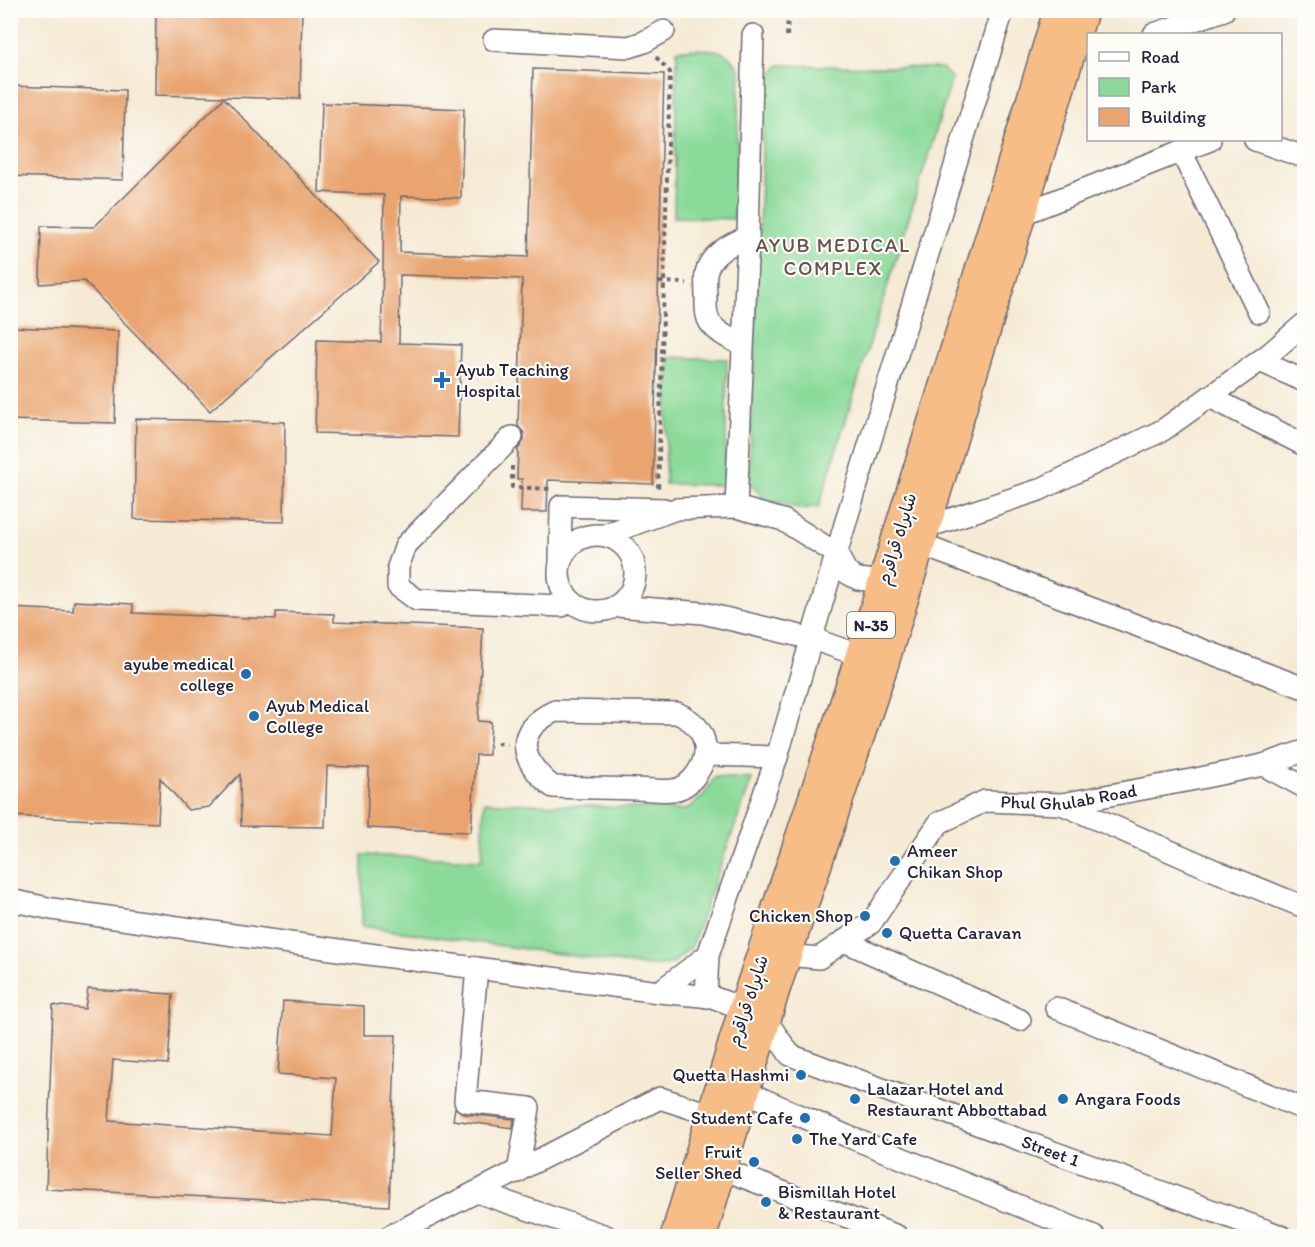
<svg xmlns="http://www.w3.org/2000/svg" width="1315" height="1247" viewBox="0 0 1315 1247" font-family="Itim,'Playpen Sans Arabic',sans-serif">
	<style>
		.green { fill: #8bda9a; stroke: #567e6a; stroke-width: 1.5 }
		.building { fill: #e9a46f }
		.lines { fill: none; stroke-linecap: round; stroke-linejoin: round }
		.minor-casing { stroke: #6c6871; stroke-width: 24 }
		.highway-casing { stroke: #6c6871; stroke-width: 33 }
		.path { stroke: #6c6871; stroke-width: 4; stroke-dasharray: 4.5 4.5; stroke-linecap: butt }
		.minor { stroke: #fff; stroke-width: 21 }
		.highway { stroke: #f6be86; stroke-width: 30 }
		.poi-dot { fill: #1f6fb2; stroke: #fdfcf7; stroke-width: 2 }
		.labels { text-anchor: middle; stroke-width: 4.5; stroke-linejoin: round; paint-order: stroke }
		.shield { fill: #fdfcf7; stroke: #646373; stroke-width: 1.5 }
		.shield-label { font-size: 16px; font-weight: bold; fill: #22223b }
		.poi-label { font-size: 18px; fill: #22223b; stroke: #fdfcf7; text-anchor: start }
		.street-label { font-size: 18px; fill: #22223b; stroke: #fdfcf7 }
		.neighbourhood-label { font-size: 20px; letter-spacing: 1.5px; fill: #68504d; stroke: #fdfcf7 }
	</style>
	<rect width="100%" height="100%" fill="#fdfcf7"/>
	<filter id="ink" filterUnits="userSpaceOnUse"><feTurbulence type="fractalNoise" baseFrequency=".0167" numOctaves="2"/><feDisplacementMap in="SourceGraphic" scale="12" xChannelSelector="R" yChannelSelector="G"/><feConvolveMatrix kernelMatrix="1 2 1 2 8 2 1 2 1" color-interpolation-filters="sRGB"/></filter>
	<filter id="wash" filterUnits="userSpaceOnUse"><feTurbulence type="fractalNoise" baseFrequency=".008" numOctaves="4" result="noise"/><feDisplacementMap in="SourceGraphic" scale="24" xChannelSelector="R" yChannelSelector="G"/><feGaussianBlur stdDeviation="1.35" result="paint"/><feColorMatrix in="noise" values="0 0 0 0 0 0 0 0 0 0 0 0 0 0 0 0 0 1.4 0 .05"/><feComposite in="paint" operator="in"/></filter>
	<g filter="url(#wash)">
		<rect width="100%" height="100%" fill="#f5ead4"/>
		<g class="green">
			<path d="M677,50C704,50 726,43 740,71L734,219L674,217Z"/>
			<polygon points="780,65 942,68 952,79 819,506 802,509 765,499 749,483 765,79"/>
			<polygon points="668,357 727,359 725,485 665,484"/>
			<polygon points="715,777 752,779 691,947 672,964 644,966 362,926 362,855 482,860 484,802 686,810 703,796"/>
		</g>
		<g id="blocks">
			<g class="building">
				<polygon points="156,10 302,10 300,99 155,95"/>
				<polygon points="533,69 664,74 653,484 548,480 547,512 521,512 522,479 517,479 518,449 524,440 524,433 518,426 522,279 400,275 399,343 461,345 458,437 315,433 317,340 381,342 383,267 384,195 319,192 322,103 464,109 461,198 401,196 400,252 528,257"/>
				<polygon points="10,86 125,90 123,180 10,176"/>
				<polygon points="224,98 379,262 210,411 84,281 40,284 41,226 94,227"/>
				<polygon points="10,327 118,331 115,423 10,420"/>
				<polygon points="136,419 285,422 284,522 134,519"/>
				<polygon points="74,601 133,604 133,613 276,619 276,612 334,614 334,622 483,628 478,721 491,722 489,755 476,755 471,832 367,828 369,768 327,766 325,827 241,826 240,774 209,807 188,810 160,778 158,823 10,816 10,608 73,611"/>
				<polygon points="88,989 173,994 168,1064 113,1060 109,1121 332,1136 336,1078 278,1074 283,1001 364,1006 364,1035 396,1035 389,1206 46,1189 53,1005 85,1009"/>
				<polygon points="455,1108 464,1114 514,1119 513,1128 453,1120"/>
			</g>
		</g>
	</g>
	<g filter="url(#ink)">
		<use href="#blocks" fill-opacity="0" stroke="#6c6871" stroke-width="1.5"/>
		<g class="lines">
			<defs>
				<g id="minor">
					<polyline points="1154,34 1224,10"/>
					<polyline points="494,40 629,47 644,42 664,31"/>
					<polyline points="1255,140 1301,156"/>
					<polyline points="1181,151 1259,312"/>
					<polyline points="1022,214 1210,140"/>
					<path d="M742,345C731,339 719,334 711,324C705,316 706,306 706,297C706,289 705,280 706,273C710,254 732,243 748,237"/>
					<polyline points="1260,361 1304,381"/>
					<polyline points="1210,397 1304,445"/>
					<polyline points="512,437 406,545 398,567 398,586 417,600 562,606"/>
					<polyline points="736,507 748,237 753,35"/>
					<polyline points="924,528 1039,490 1163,430 1268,355 1304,324"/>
					<polyline points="604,535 676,509 736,507 783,520 837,554 847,573 858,579 884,582"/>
					<circle cx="597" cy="573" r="38"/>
					<polyline points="919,544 1304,688"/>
					<polyline points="560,564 561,506 664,509"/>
					<polyline points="617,606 703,613 813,639 861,656"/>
					<path d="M555,711L677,713C692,720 703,729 705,746C707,764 691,788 673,790C661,792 647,789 636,789C608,788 580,788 553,787C520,761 512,731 555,711Z"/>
					<polyline points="706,755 777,757"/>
					<polyline points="1263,765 1304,787"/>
					<polyline points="1062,804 1218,872 1304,907"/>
					<polyline points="10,900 52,909 353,952 659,992 712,997 744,1009"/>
					<polyline points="844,941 1020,1020"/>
					<path id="s1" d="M788,955L819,958L871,923L939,823L985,801L1062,804L1196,779L1263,765L1304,751"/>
					<polyline points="477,968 465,1101 529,1108 518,1172"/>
					<polyline points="659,992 708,955"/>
					<polyline points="706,997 708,955 777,757 848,514 1003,10"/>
					<polyline points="1056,1008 1304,1109"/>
					<path id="s2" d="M766,1020L790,1055L1281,1236"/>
					<polyline points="744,1091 847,1136 1094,1236"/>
					<polyline points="720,1168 897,1236"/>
					<polyline points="477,1192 606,1236"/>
					<polyline points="390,1236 660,1098 712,1115"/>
				</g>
				<g id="highway">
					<polyline points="676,1236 744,1009 855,674 991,236 1059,10"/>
					<polyline points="701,1236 774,991 883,664 1083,10"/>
				</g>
			</defs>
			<use href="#minor" class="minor-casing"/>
			<use href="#highway" class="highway-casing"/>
			<g class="path">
				<polyline points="787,36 788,10"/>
				<polyline points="656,57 670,72 658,491"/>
				<polyline points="659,282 687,283"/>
				<polyline points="512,466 512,487 552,489"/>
				<polyline points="497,743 507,744"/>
			</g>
			<use href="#minor" class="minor"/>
			<use href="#highway" class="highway"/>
		</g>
	</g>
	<g class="poi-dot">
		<path d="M439 371h6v6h6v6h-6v6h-6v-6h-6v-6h6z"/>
		<circle cx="246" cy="674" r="6"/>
		<circle cx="254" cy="716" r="6"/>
		<circle cx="895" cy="861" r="6"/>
		<circle cx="865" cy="916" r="6"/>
		<circle cx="887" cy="933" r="6"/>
		<circle cx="801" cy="1075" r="6"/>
		<circle cx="855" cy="1099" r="6"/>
		<circle cx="1063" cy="1099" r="6"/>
		<circle cx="805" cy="1118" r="6"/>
		<circle cx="797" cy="1139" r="6"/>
		<circle cx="754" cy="1162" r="6"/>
		<circle cx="766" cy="1202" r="6"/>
	</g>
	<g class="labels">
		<rect class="shield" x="847" y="612" width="48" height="26" rx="4.5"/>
		<g class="shield-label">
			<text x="871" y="631">N-35</text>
		</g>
		<g class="poi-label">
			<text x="456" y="376">Ayub Teaching<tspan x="456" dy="21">Hospital</tspan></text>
			<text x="234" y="670" text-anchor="end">ayube medical<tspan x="234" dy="21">college</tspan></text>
			<text x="266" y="712">Ayub Medical<tspan x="266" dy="21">College</tspan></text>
			<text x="907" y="857">Ameer<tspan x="907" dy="21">Chikan Shop</tspan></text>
			<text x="853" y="922" text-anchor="end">Chicken Shop</text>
			<text x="899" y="939">Quetta Caravan</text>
			<text x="789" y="1081" text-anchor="end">Quetta Hashmi</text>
			<text x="867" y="1095">Lalazar Hotel and<tspan x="867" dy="21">Restaurant Abbottabad</tspan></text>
			<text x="1075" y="1105">Angara Foods</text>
			<text x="793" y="1124" text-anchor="end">Student Cafe</text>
			<text x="809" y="1145">The Yard Cafe</text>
			<text x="742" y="1158" text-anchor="end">Fruit<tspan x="742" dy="21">Seller Shed</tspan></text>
			<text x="778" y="1198">Bismillah Hotel<tspan x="778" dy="21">&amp; Restaurant</tspan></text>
		</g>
		<g class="street-label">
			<text transform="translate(897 539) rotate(-73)" y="6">شاہراہ قراقرم</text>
			<text dy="6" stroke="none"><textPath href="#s1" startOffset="350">Phul Ghulab Road</textPath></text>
			<text transform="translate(748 1001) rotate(-72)" y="6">شاہراہ قراقرم</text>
			<text dy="6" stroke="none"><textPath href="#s2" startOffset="320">Street 1</textPath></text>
		</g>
		<g class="neighbourhood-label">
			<text x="833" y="252">AYUB MEDICAL<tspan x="833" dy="23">COMPLEX</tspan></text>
		</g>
	</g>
	<rect width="1315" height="1247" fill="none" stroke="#fdfcf7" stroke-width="36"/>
	<rect x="1087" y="33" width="195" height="108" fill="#fdfcf7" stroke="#a5a5ac" stroke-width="1.5"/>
	<rect x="1099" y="52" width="30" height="9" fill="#ffffff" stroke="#a5a5ac" stroke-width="1.5"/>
	<text x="1141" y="63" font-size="18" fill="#22223b">Road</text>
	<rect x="1099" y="78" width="30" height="18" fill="#8bda9a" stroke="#a5a5ac" stroke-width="1.5"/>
	<text x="1141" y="93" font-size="18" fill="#22223b">Park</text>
	<rect x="1099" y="108" width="30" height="18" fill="#e9a46f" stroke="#a5a5ac" stroke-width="1.5"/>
	<text x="1141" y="123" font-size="18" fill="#22223b">Building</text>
</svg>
